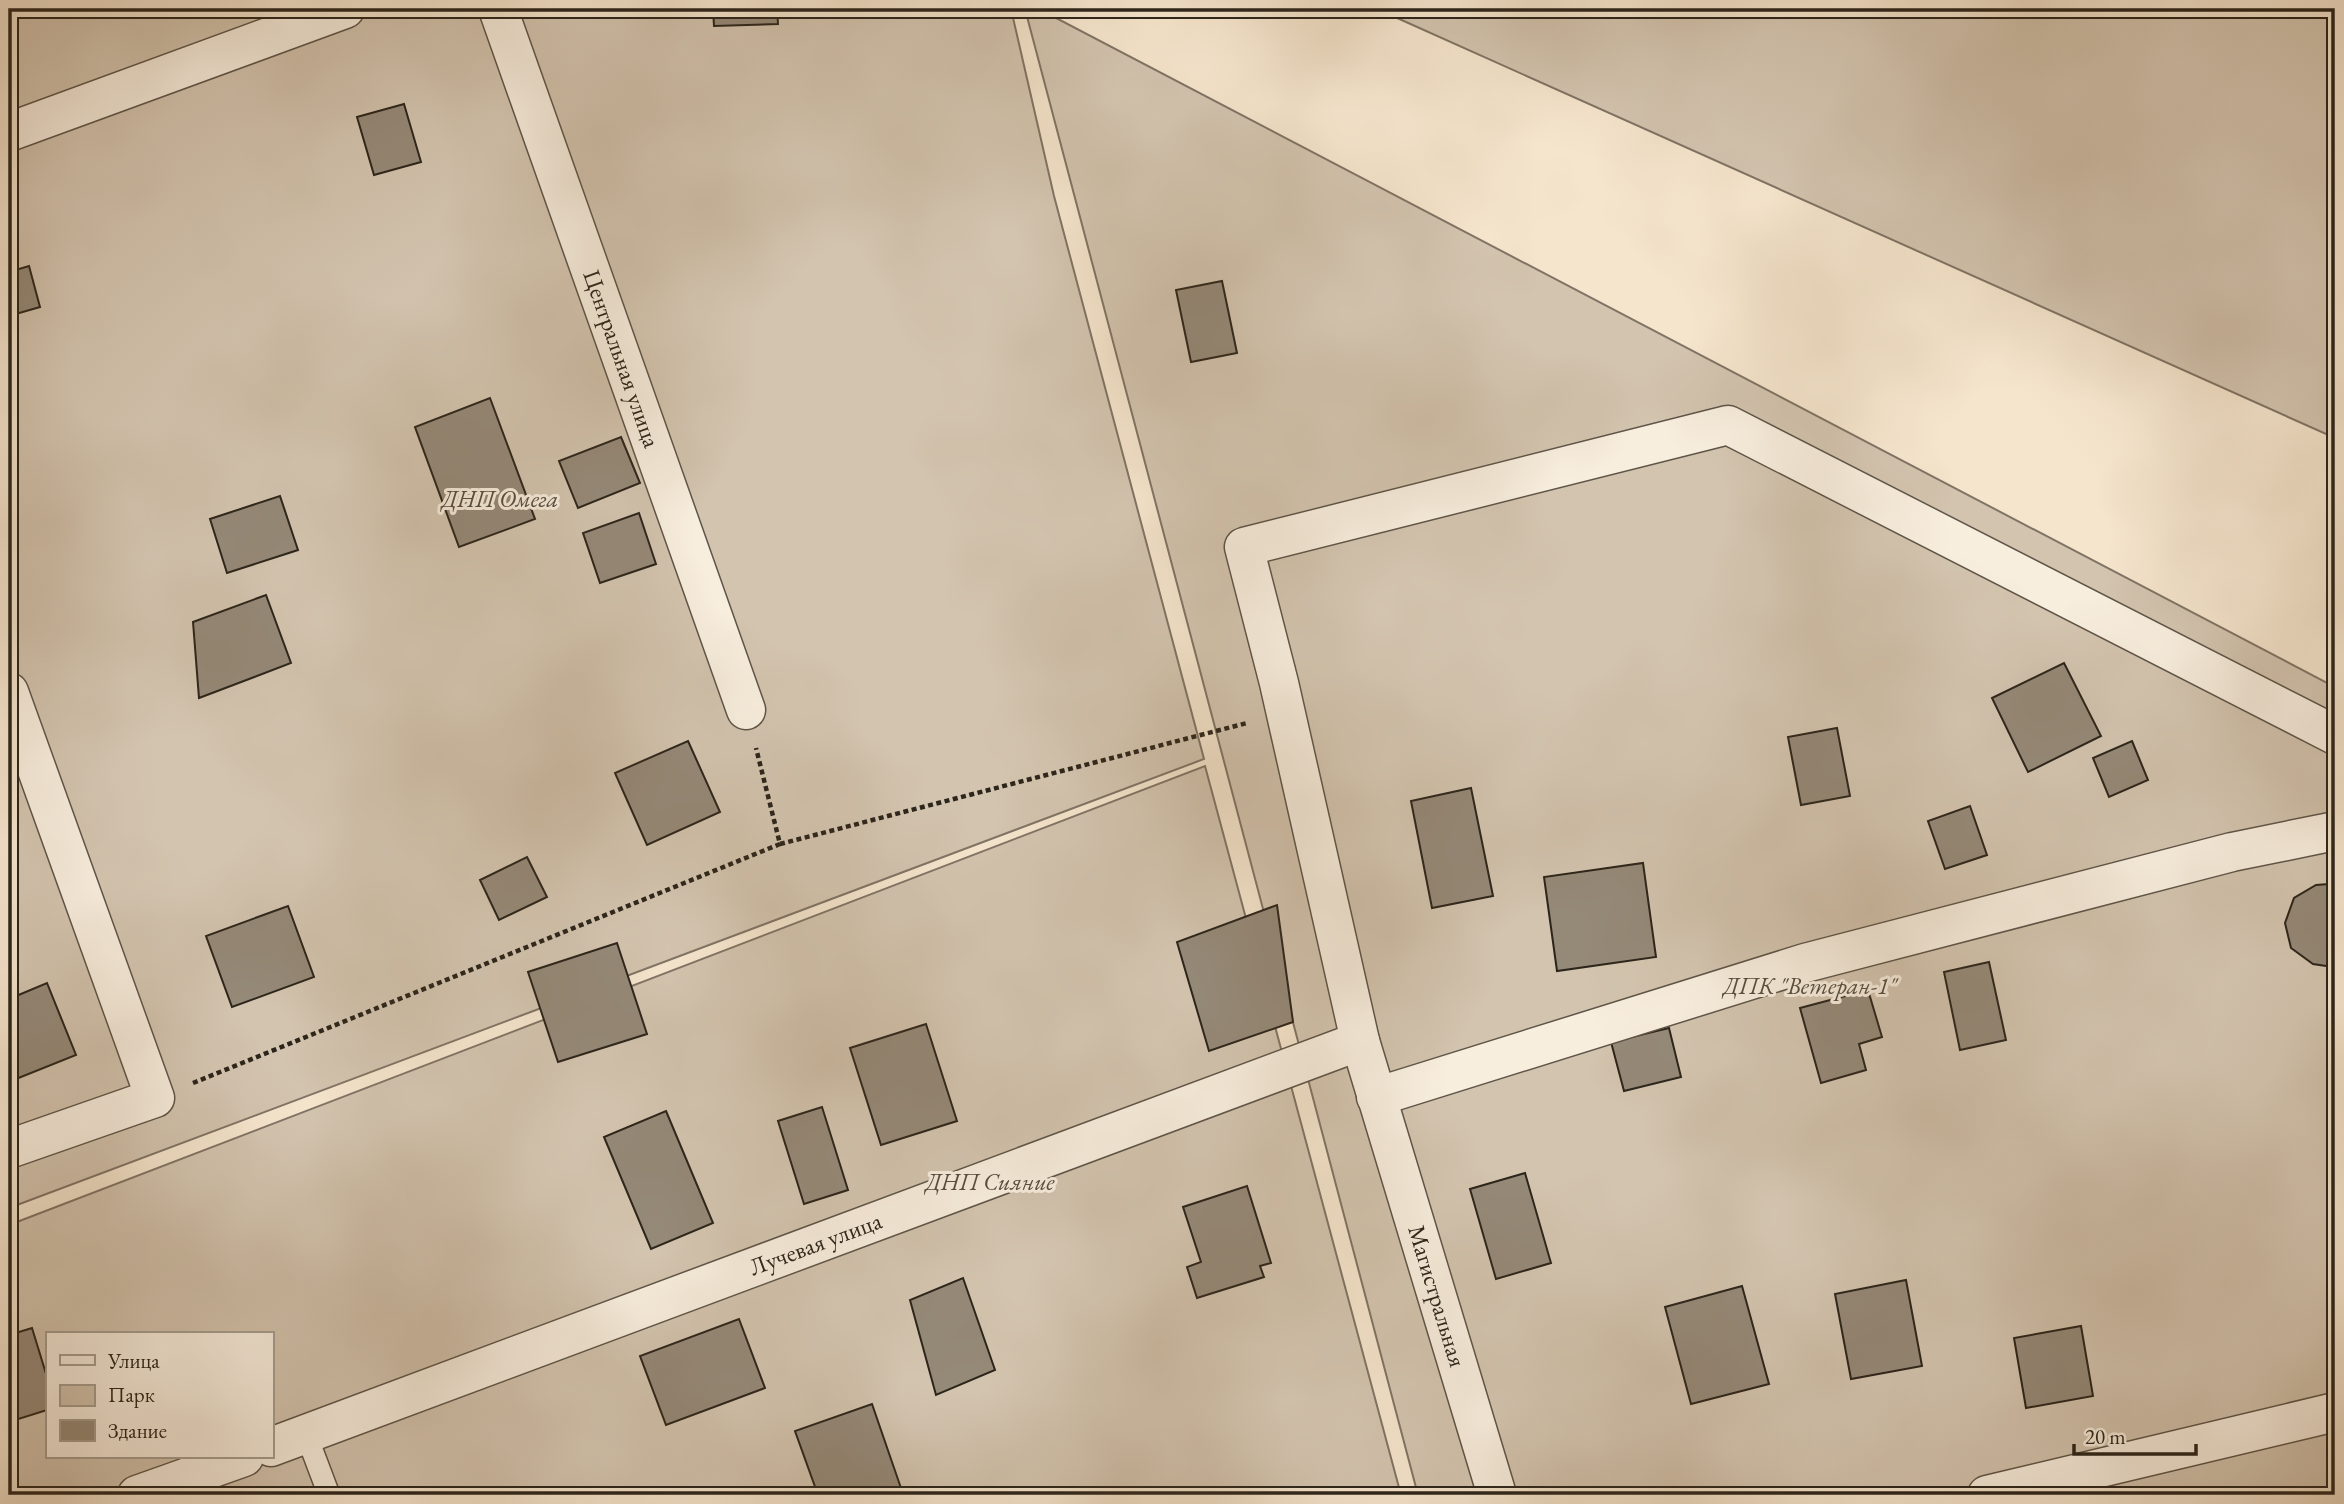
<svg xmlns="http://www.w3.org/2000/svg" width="2344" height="1504" viewBox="0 0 2344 1504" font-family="'EB Garamond',serif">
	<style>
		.green { fill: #d3c4af; stroke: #807465; stroke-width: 2; fill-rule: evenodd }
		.building { fill: #958978; stroke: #2c251b; stroke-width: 2 }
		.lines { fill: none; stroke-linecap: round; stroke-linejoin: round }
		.lane-casing { stroke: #5e5548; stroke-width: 24 }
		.street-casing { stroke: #5e5548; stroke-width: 41 }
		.path { stroke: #2c251b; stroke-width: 4.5; stroke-dasharray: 5 3.5; stroke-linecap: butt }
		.lane { stroke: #f8eede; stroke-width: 21 }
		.street { stroke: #f8eede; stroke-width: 38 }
		.labels { text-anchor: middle; stroke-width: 6; stroke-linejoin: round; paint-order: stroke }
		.street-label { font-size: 24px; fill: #2c251b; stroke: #f8eede }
		.park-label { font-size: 24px; font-style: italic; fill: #564d40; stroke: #f8eede }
	</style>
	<rect width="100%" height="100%" fill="#f5e5cd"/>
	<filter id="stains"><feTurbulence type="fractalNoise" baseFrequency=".00286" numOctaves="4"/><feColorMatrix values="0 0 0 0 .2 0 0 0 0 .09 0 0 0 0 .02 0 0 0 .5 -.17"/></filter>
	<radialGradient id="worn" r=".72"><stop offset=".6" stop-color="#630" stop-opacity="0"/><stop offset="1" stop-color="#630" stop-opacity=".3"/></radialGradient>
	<g class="green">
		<polygon points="9,9 1011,9 1054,196 1204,759 9,1208"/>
		<polygon points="1025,9 1039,9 2335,687 2335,1495 1418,1495"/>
		<polygon points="1377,9 2335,9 2335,438"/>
		<path d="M1205,766L1401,1495H9V1225ZM47,1334H271V1457H47Z"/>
	</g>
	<g class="building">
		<polygon points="713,9 777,9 778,24 714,26"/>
		<polygon points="404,104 421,162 374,175 357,117"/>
		<polygon points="29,266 40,307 9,316 9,272"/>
		<polygon points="1222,281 1237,353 1191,362 1176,290"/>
		<polygon points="490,398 535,519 459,547 415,427"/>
		<polygon points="621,437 640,483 578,508 559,461"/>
		<polygon points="280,496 298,550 227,573 210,519"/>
		<polygon points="639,513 656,564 600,583 583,533"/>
		<polygon points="266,595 291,663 199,698 193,622"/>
		<polygon points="2064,663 2101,736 2028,772 1992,698"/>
		<polygon points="1837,728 1850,796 1801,805 1788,737"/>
		<polygon points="688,741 720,812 647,845 615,773"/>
		<polygon points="2132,741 2148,780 2109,797 2093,758"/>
		<polygon points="1471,788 1493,896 1432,908 1411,801"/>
		<polygon points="1970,806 1987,855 1945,869 1928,821"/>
		<polygon points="527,857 547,897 499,920 480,880"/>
		<polygon points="1643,863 1656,957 1557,971 1544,877"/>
		<polygon points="2329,884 2335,885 2335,964 2326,966 2313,964 2291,948 2285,923 2294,898 2316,885"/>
		<polygon points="1277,905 1293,1022 1209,1051 1177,942"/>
		<polygon points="288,906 314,977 232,1007 206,936"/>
		<polygon points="617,943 647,1034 558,1062 528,972"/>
		<polygon points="1989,962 2006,1040 1960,1050 1944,972"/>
		<polygon points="47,983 76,1055 11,1081 9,999"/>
		<polygon points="1868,990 1882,1037 1859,1044 1866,1070 1821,1083 1800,1008"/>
		<polygon points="926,1024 957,1121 881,1145 850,1048"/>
		<polygon points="1669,1028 1681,1077 1624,1091 1611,1042"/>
		<polygon points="822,1107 848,1190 804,1204 778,1121"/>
		<polygon points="666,1111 713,1223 651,1249 604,1137"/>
		<polygon points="1525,1173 1551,1263 1496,1279 1470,1189"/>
		<polygon points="1247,1186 1271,1263 1260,1266 1264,1277 1197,1298 1187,1267 1201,1262 1183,1207"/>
		<polygon points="963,1278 995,1370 936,1395 910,1300"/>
		<polygon points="1906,1280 1922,1366 1851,1379 1835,1294"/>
		<polygon points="1742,1286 1769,1384 1691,1404 1665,1307"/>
		<polygon points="739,1319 765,1388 666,1425 640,1356"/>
		<polygon points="2081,1326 2093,1396 2026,1408 2014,1338"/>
		<polygon points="32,1328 47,1377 47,1410 9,1422 9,1335"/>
		<polygon points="872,1404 902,1491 889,1495 818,1495 795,1431"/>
	</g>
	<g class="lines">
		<defs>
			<polyline id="lane" points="306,1434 329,1495"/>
			<g id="street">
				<path id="s1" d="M498,9L746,710"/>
				<polyline points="9,132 345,9"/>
				<polyline points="9,692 155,1098 9,1149"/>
				<polyline points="1376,1097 1805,963 2232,852 2335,831"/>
				<path id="s2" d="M271,1447L1360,1041"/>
				<polyline points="137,1495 244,1457"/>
				<polyline points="1497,1495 1360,1041 1279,683 1244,547 1728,425 2335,735"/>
				<polyline points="1987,1495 2335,1412"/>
			</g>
		</defs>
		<use href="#lane" class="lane-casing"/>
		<use href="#street" class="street-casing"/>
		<g class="path">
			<polyline points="780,844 1247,723"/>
			<polyline points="193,1083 780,844 756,748"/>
		</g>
		<use href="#lane" class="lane"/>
		<use href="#street" class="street"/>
	</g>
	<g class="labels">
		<g class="street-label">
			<text dy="8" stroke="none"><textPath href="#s1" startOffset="371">Центральная улица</textPath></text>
			<text dy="8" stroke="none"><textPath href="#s2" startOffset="581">Лучевая улица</textPath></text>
			<text transform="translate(1437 1296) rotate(73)" y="8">Магистральная</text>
		</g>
		<g class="park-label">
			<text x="500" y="507">ДНП Омега</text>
			<text x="1810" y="994">ДПК "Ветеран-1"</text>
			<text x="990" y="1190">ДНП Сияние</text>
		</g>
	</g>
	<rect width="2344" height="1504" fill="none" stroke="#f5e5cd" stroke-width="35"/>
	<rect x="10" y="10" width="2323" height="1483" fill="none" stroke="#2c251b" stroke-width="3.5"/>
	<rect x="18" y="18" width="2309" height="1469" fill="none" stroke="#2c251b" stroke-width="2"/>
	<rect x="46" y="1332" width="228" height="126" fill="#f8eede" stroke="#a69e90" stroke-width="2"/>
	<rect x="60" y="1355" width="35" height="10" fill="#f8eede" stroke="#a69e90" stroke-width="2"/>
	<text x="108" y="1368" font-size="21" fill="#2c251b">Улица</text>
	<rect x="60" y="1385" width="35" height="21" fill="#d3c4af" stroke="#a69e90" stroke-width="2"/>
	<text x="108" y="1402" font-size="21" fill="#2c251b">Парк</text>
	<rect x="60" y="1420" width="35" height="21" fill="#958978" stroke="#a69e90" stroke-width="2"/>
	<text x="108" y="1438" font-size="21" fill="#2c251b">Здание</text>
	<path d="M2074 1444v10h122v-10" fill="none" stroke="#2c251b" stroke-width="3.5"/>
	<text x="2085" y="1444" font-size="21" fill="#2c251b" stroke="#f8eede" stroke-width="5" paint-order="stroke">20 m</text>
	<rect width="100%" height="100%" filter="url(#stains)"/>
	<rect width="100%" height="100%" fill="url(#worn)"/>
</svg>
